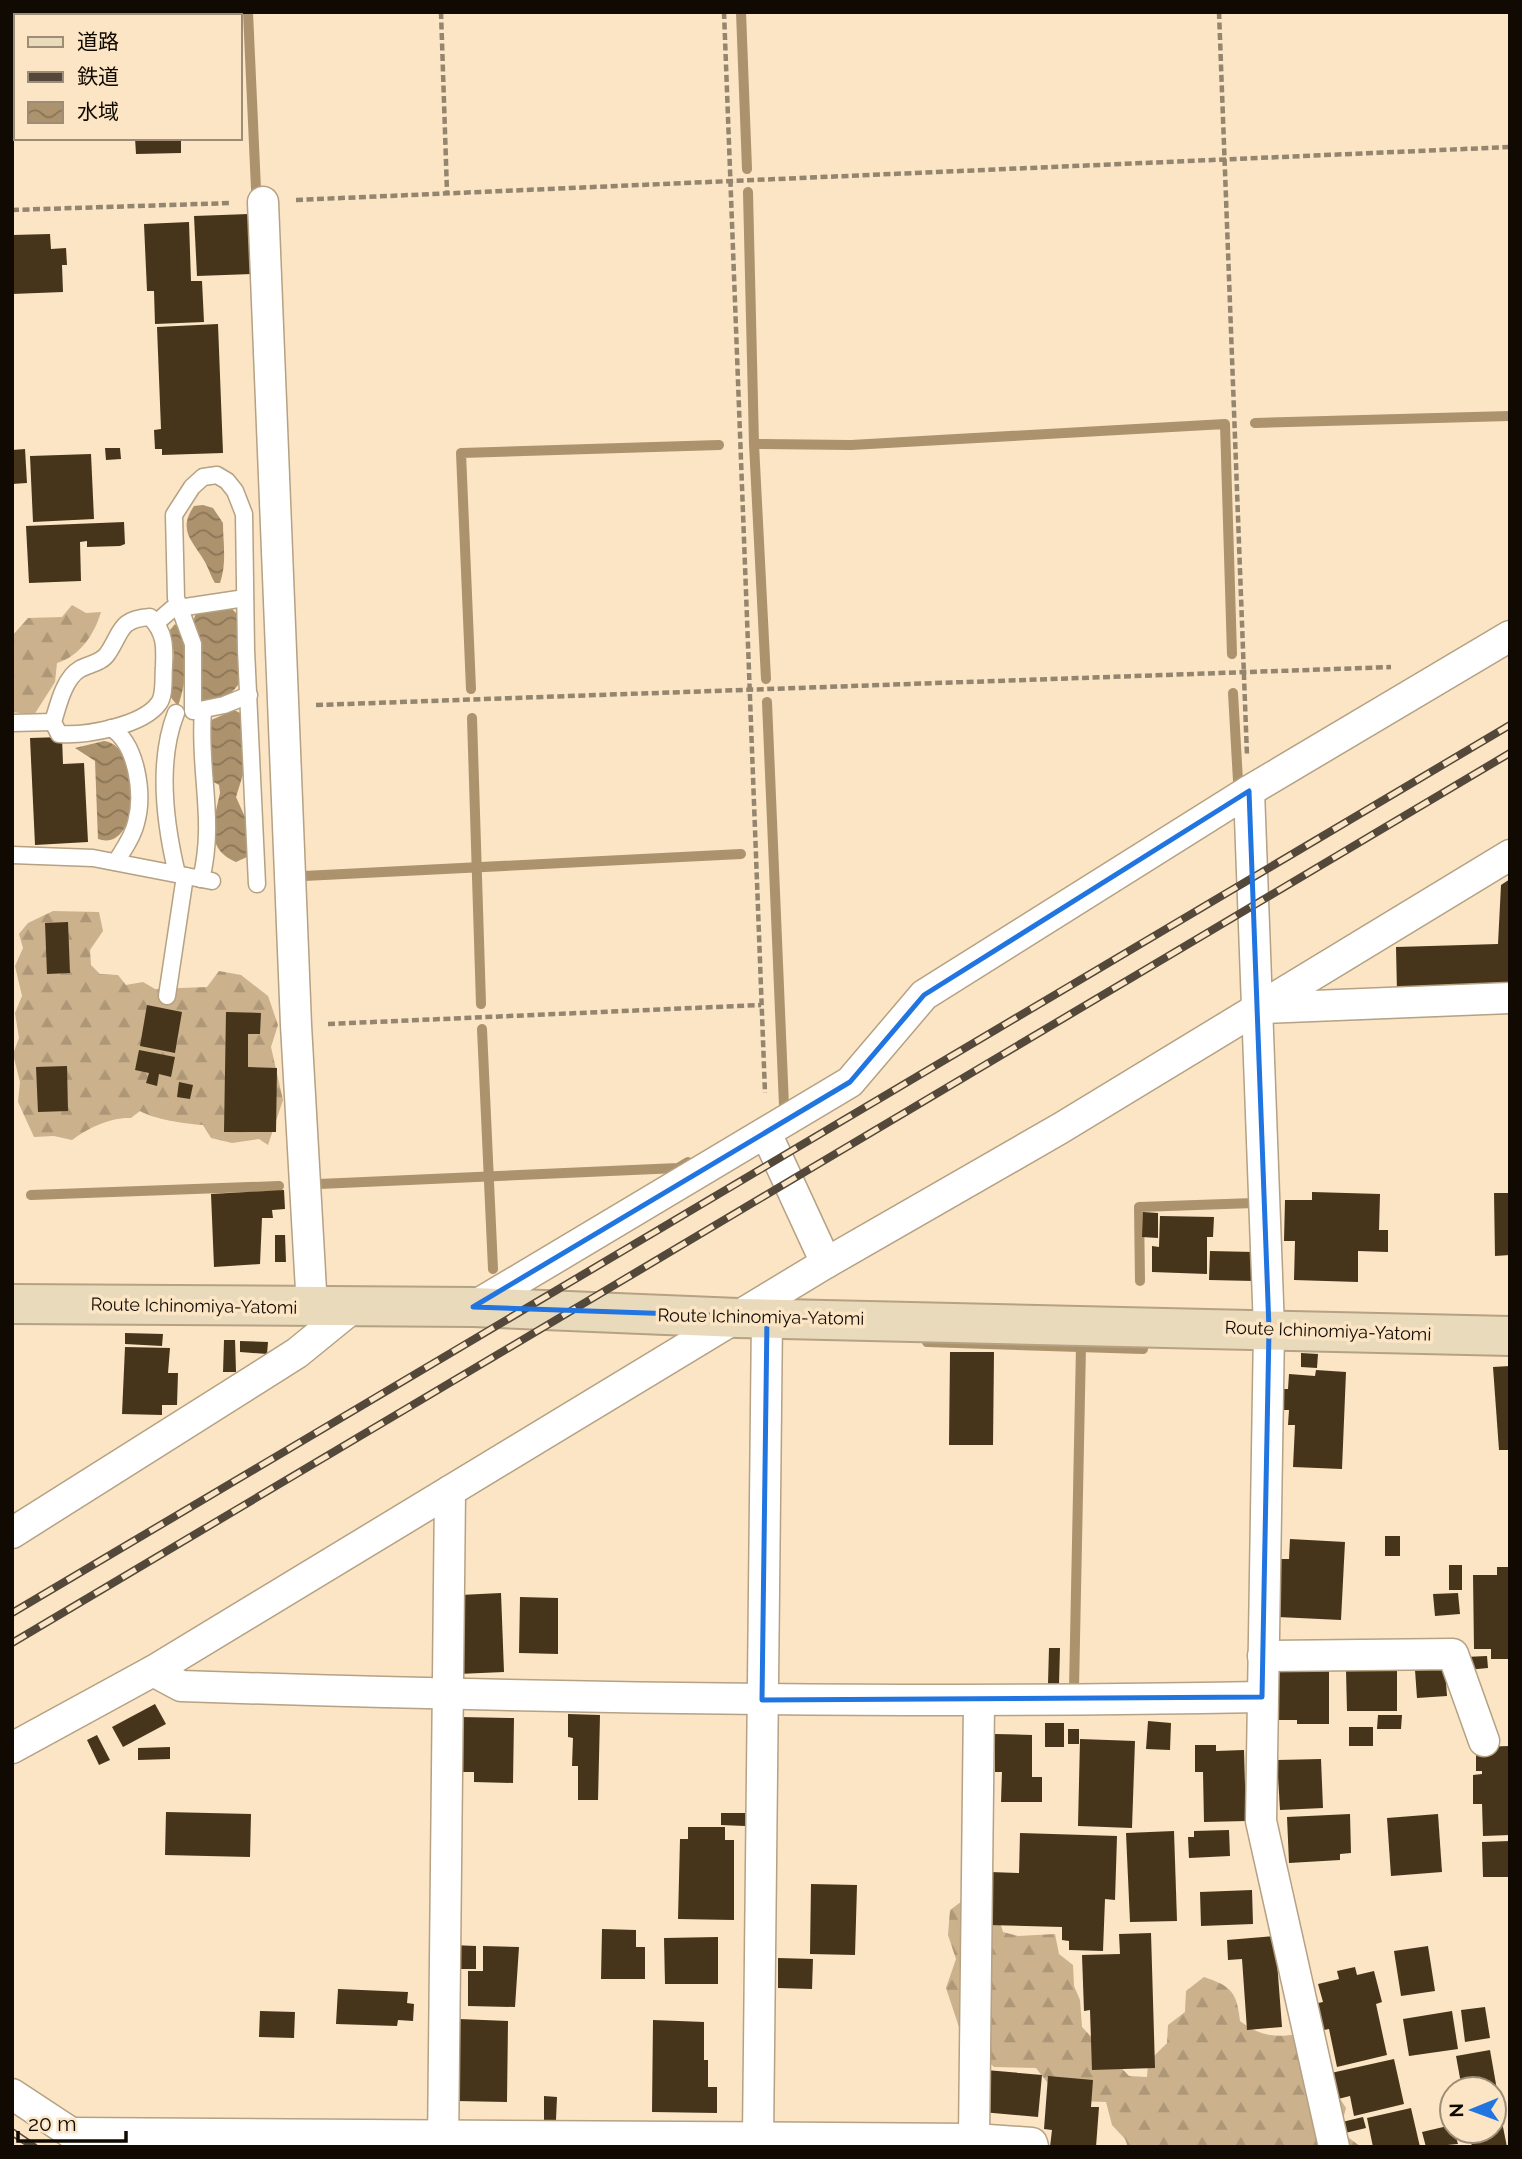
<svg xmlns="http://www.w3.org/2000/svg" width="1522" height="2159" viewBox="0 0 1522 2159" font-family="Raleway,'Noto Sans JP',sans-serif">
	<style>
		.forest { fill: url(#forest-firs) }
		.water { fill: url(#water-waves) }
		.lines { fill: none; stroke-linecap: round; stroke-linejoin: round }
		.stream { stroke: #ac926d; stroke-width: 10 }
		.building { fill: #46351a }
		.service-casing { stroke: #b5a183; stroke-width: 19 }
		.minor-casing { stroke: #b5a183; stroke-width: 33 }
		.secondary-casing { stroke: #b5a183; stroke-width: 42 }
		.path { stroke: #94856f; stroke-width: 4.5; stroke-dasharray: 7 3.5; stroke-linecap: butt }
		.service { stroke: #fff; stroke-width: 16 }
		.minor { stroke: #fff; stroke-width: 30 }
		.secondary { stroke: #eadabc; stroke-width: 38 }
		.rail-casing { stroke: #534839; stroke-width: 8 }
		.rail { stroke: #fbe5c5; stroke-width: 5; stroke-dasharray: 16; stroke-linecap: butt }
		.marked { fill: none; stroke: #2175e0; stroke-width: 5; stroke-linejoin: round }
		.labels { text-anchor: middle; stroke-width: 7; stroke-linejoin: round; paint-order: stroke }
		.street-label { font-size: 18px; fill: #110a02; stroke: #fbe5c5 }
	</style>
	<defs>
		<pattern id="forest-firs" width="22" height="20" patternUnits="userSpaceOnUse" patternTransform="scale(1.75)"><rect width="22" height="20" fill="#cbb18c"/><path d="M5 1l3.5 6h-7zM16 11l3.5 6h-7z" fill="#ad9777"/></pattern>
		<pattern id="water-waves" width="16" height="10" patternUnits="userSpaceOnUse" patternTransform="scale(1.75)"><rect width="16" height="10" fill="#ac926d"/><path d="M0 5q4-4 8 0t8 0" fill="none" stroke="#8b7557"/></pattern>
	</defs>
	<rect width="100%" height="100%" fill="#fbe5c5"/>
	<g class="forest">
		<path d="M72,605L86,613L101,612C94,635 80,656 57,663L55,682L34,715L12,712V636L28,618L62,617Z"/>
		<path d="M53,911L99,912L103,931L90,950L91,965L100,974L118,975L126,985L143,982L155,989L207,987L219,971L241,975L268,996L278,1025L271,1047L283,1100L268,1145L259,1139L232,1143L211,1138L203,1125C186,1124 153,1119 140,1111L131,1118C111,1117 88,1128 72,1140L54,1136L34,1137L18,1102L20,1082L13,1054L19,1038L15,1013L22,996L15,966L23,948L19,934L28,923Z"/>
		<path d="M965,1899L998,1916L1003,1932L1018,1936L1055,1934L1059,1954L1073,1965L1074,1986L1080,2000L1082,2027L1129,2076L1147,2077L1148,2062L1167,2043L1168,2025L1185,2012L1186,1991L1204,1977C1231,1986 1237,1992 1240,2021C1260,2036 1274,2038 1298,2034L1346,2108L1340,2131L1361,2147H1128L1125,2139L1112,2125L1106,2102C1068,2101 1058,2098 1036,2068L994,2067L962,2036L946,1988L956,1959L948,1935L950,1910Z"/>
	</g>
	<g class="water">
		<path d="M203,505L213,508L223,523C223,543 227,563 220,583H215C211,577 209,569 205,562C193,541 177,531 194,506Z"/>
		<path d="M231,608L238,615V685C228,699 216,703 200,702L193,621L197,611Z"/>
		<path d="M175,624C193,642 186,684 178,706L168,694L174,655L170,630Z"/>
		<path d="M234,710L242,714L244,771L236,797L245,817L249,856L236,862C204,849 214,821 220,793L219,785L212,781L205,753L209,721Z"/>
		<path d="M104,741C142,744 142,854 98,839L95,761L75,748Z"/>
	</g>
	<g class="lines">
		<g class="stream">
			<polyline points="248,12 256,189"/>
			<polyline points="741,12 747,169"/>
			<polyline points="748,192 754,444 766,679"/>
			<polyline points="1255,423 1510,416"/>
			<polyline points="754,444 851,445 1225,424 1232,654"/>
			<polyline points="471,689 461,453 719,445"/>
			<polyline points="1233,693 1238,781"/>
			<polyline points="767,702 784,1106"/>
			<polyline points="472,718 481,1004"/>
			<polyline points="304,876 741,854"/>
			<polyline points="482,1029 493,1269"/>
			<polyline points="319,1184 678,1168 688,1162"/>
			<polyline points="31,1195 279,1186"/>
			<polyline points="1140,1281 1139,1207 1254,1203 1254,1196"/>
			<polyline points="927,1342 1143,1349"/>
			<polyline points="1074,1689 1081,1346"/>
		</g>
	</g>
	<g class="building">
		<polygon points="135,138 181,138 181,153 136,154"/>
		<polygon points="249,214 252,274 197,276 194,216"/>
		<polygon points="189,222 191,281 202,281 204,322 155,324 154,291 147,291 144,224"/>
		<polygon points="50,234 51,249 66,248 67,265 62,265 63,292 12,294 12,235"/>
		<polygon points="218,324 223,453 162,455 162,449 155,449 154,430 161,429 157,327"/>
		<polygon points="105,448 120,448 121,459 106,460"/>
		<polygon points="25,449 27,483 12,484 12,450"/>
		<polygon points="91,454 94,519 33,522 30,456"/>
		<polygon points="124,522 125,544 120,546 87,547 87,541 80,542 81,581 29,583 26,526"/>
		<polygon points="62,737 63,764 84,763 88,842 35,845 30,738"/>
		<polygon points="1510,879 1510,989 1397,992 1396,947 1498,944 1501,885"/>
		<polygon points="68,922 70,973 47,974 45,923"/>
		<polygon points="147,1005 182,1012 175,1053 140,1046"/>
		<polygon points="226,1012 261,1013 260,1034 248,1034 248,1067 277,1068 276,1132 224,1132"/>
		<polygon points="139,1050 175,1057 171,1077 159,1074 157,1086 146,1083 149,1073 135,1070"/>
		<polygon points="67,1066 68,1111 38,1112 36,1067"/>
		<polygon points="179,1082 193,1085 190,1099 177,1097"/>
		<polygon points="284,1190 285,1209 272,1210 273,1218 262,1218 260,1264 214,1267 211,1194"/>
		<polygon points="1312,1192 1380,1194 1379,1230 1388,1230 1388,1252 1358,1251 1358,1282 1294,1280 1295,1241 1284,1241 1285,1200 1312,1200"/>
		<polygon points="1494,1193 1510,1193 1510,1255 1495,1256"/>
		<polygon points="1143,1212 1158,1213 1158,1238 1142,1237"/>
		<polygon points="1160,1216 1214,1217 1213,1237 1207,1237 1207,1274 1152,1272 1152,1246 1159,1247"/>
		<polygon points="275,1235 285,1235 286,1262 275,1262"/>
		<polygon points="1210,1251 1254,1252 1254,1281 1209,1280"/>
		<polygon points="125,1333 163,1334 162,1346 125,1344"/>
		<polygon points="224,1340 235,1340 236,1372 223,1372"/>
		<polygon points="240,1341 268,1342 267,1354 240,1352"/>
		<polygon points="125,1347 170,1348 168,1373 178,1373 177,1405 162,1405 162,1415 122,1414"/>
		<polygon points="950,1352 994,1352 993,1445 949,1445"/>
		<polygon points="1301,1353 1318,1354 1317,1368 1301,1367"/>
		<polygon points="1510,1366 1510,1450 1499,1450 1493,1367"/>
		<polygon points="1316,1370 1346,1372 1342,1469 1293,1467 1295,1425 1288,1425 1289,1410 1282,1410 1283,1389 1288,1389 1289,1374 1315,1376"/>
		<rect x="1385" y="1536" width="15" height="20"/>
		<polygon points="1290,1539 1345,1542 1341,1620 1278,1617 1281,1559 1289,1559"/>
		<rect x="1449" y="1565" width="13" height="25"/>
		<polygon points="1497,1567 1510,1567 1510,1659 1491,1659 1491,1649 1474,1649 1473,1575 1497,1575"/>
		<polygon points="501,1593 504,1672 458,1674 460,1595"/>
		<polygon points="1458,1593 1460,1614 1435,1616 1433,1594"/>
		<polygon points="520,1597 558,1598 558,1654 519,1653"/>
		<polygon points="1049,1648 1060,1648 1059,1684 1048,1684"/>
		<polygon points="1487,1656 1488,1668 1467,1670 1465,1657"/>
		<polygon points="1445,1668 1447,1696 1417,1698 1415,1670"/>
		<polygon points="1278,1669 1329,1669 1329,1724 1297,1724 1297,1720 1279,1720"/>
		<polygon points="1346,1670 1397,1670 1397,1711 1347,1711"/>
		<polygon points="155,1704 166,1724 123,1747 112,1727"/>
		<polygon points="568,1714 600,1715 598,1800 578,1800 578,1766 572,1766 573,1738 568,1737"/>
		<polygon points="1378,1715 1402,1715 1401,1729 1377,1729"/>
		<polygon points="460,1717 514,1718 513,1783 474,1782 474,1772 459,1772"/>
		<polygon points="1148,1721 1171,1723 1170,1750 1146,1749"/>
		<rect x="1045" y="1723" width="19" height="24"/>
		<rect x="1349" y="1727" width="24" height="19"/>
		<rect x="1068" y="1729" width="11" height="15"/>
		<polygon points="995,1734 1032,1735 1032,1777 1042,1777 1042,1802 1001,1802 1002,1772 995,1772"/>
		<polygon points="97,1735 110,1760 99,1765 87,1740"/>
		<polygon points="1080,1739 1135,1741 1132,1828 1078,1826"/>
		<polygon points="1195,1745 1216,1745 1216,1751 1244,1750 1246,1821 1204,1822 1203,1772 1195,1772"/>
		<polygon points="1510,1746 1510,1835 1483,1836 1482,1804 1473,1804 1473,1775 1482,1774 1482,1771 1476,1771 1476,1747"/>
		<polygon points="170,1747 170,1759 138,1760 138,1748"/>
		<polygon points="1321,1759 1323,1808 1280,1810 1277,1760"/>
		<polygon points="166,1812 251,1814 250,1857 165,1855"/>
		<polygon points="721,1813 745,1813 745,1826 721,1825"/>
		<polygon points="1350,1814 1351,1853 1340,1854 1340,1860 1289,1863 1287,1817"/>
		<polygon points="1438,1814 1442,1872 1391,1876 1387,1818"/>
		<polygon points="688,1827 725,1827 725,1840 734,1840 734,1920 678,1919 680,1839 688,1839"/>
		<polygon points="1229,1830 1230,1856 1189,1858 1188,1837 1194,1837 1194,1831"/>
		<polygon points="1174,1831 1177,1921 1130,1922 1126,1833"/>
		<polygon points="1020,1833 1117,1836 1115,1900 1105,1899 1103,1951 1069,1950 1069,1941 1062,1940 1062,1927 988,1925 990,1872 1019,1873"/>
		<polygon points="1510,1841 1510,1877 1483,1877 1482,1842"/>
		<polygon points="811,1884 857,1885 855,1955 810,1954"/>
		<polygon points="1252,1890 1253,1924 1201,1926 1200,1892"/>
		<polygon points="602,1929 636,1930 636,1947 645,1947 645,1979 601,1979"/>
		<polygon points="1151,1933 1155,2068 1092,2070 1090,2010 1084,2011 1082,1955 1120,1954 1119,1934"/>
		<polygon points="1275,1936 1282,2027 1247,2030 1242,1959 1228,1960 1227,1940"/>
		<polygon points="718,1937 718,1984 665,1984 664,1938"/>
		<polygon points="452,1945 476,1946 476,1969 451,1969"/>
		<polygon points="483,1946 519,1947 515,2007 468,2006 468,1971 483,1971"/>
		<polygon points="1428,1946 1435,1991 1401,1996 1394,1951"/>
		<polygon points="778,1958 813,1959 812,1989 778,1988"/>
		<polygon points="1355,1967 1357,1975 1374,1971 1382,2002 1376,2004 1387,2055 1337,2067 1329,2029 1324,2030 1318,2003 1323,2002 1318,1984 1339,1979 1337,1971"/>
		<polygon points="338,1989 408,1992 407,2003 414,2004 413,2021 398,2020 397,2026 336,2024"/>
		<polygon points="1485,2007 1490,2038 1465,2042 1461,2010"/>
		<polygon points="260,2011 295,2012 294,2038 259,2037"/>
		<polygon points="1452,2011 1458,2049 1409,2056 1403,2019"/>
		<polygon points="459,2019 508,2021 507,2102 457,2101"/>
		<polygon points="653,2020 704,2022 704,2060 708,2060 708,2087 717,2087 717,2113 652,2112"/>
		<polygon points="1490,2050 1497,2090 1462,2089 1456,2056"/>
		<polygon points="1394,2059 1404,2104 1354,2116 1350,2096 1338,2099 1331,2073"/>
		<polygon points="986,2070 1042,2075 1038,2117 982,2112"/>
		<polygon points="1048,2076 1093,2080 1091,2107 1099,2107 1096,2147 1050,2147 1052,2130 1044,2129"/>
		<polygon points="544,2096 557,2097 556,2120 544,2120"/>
		<polygon points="1494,2097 1497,2097 1507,2147 1472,2147 1469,2131 1494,2131"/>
		<polygon points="1411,2108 1420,2147 1373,2147 1367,2118"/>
		<polygon points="1363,2117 1366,2128 1345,2133 1342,2122"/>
		<polygon points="1452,2125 1458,2144 1426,2147 1422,2132"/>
	</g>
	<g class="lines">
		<defs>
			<g id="service">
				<path d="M150,617C165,632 165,646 164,666C163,677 165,695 159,703C143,726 85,736 59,734L53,722C58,706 64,678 80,669C89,664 102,663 108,653C122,632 119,619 150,617Z"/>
				<polyline points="156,623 172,609 245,598"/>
				<polyline points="193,711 193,644 176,598 174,515 192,487 203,477 217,475 227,481 235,491 244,514 246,650 257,884"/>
				<polyline points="195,711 224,705 249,695"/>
				<path d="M176,713C157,761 165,824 177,874"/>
				<polyline points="12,723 53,722"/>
				<path d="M111,728C137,744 144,794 136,823C133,837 123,850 116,862"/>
				<polyline points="12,855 93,858 212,881"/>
				<path d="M201,879C216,821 198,769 203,711"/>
				<polyline points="167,996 185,876"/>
			</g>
			<g id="minor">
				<polyline points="263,202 296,1025 312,1308"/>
				<polyline points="1249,791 1269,1329 1261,1821 1334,2147"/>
				<polyline points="1261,1008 1510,998"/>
				<polyline points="766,1133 826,1263"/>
				<polyline points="473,1307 850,1082 924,995 1249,791 1510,636"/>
				<polyline points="12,1533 297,1353 351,1309"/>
				<polyline points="1263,1656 1453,1654 1484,1741"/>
				<path d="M153,1671L181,1686C541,1698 901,1704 1262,1697"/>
				<polyline points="12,1748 153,1671 826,1263 1061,1128 1510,855"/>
				<polyline points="12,2094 88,2144"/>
				<polyline points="71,2133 974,2139 1032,2143 1033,2147"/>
				<polyline points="758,2138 767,1317"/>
				<polyline points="974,2139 979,1702"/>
				<polyline points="443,2147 450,1491"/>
			</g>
			<polyline id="secondary" points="12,1304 473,1307 738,1318 1510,1336"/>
		</defs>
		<use href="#service" class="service-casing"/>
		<use href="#minor" class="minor-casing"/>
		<use href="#secondary" class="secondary-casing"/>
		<g class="path">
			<polyline points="441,12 447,192"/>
			<polyline points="724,12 765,1093"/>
			<polyline points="1219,12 1247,756"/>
			<polyline points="296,200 1510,147"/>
			<polyline points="12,210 232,203"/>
			<polyline points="316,705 1391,667"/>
			<polyline points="328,1024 761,1005"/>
		</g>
		<use href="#service" class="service"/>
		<use href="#minor" class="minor"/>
		<use href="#secondary" class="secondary"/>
		<defs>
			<g id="rail">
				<polyline points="12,1613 1510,725"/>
				<polyline points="12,1643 1510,753"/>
				<polyline points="12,2132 34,2147"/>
			</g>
		</defs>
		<use href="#rail" class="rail-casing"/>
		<use href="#rail" class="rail"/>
	</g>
	<path class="marked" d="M1249,791L1269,1329L1262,1697L762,1700L767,1317L473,1307L850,1082L924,995Z"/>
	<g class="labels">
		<g class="street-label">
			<text transform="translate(194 1306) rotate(1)" y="6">Route Ichinomiya-Yatomi</text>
			<text transform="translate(761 1317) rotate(1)" y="6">Route Ichinomiya-Yatomi</text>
			<text transform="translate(1328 1331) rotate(2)" y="6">Route Ichinomiya-Yatomi</text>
		</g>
	</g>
	<rect width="1522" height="2159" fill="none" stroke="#110a02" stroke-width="28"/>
	<rect x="14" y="14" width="228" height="126" fill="#fbe5c5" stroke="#9d8d77" stroke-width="2"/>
	<rect x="28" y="37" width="35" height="10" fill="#eadabc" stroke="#9d8d77" stroke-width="2"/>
	<text x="77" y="49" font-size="21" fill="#110a02">道路</text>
	<rect x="28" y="72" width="35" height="10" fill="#534839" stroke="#9d8d77" stroke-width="2"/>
	<text x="77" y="84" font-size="21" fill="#110a02">鉄道</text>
	<rect x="28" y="102" width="35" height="21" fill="url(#water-waves)" stroke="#9d8d77" stroke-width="2"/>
	<text x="77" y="119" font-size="21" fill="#110a02">水域</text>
	<g transform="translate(1473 2110) rotate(269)"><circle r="33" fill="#fbe5c5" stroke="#9d8d77" stroke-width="2"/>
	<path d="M0-5L12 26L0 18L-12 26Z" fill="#2175e0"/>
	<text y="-10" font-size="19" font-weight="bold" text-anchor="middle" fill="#110a02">N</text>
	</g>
	<path d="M18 2131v10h108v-10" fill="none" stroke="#110a02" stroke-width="3.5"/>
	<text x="28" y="2131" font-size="21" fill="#110a02" stroke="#fbe5c5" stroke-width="5" paint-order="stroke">20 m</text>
</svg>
